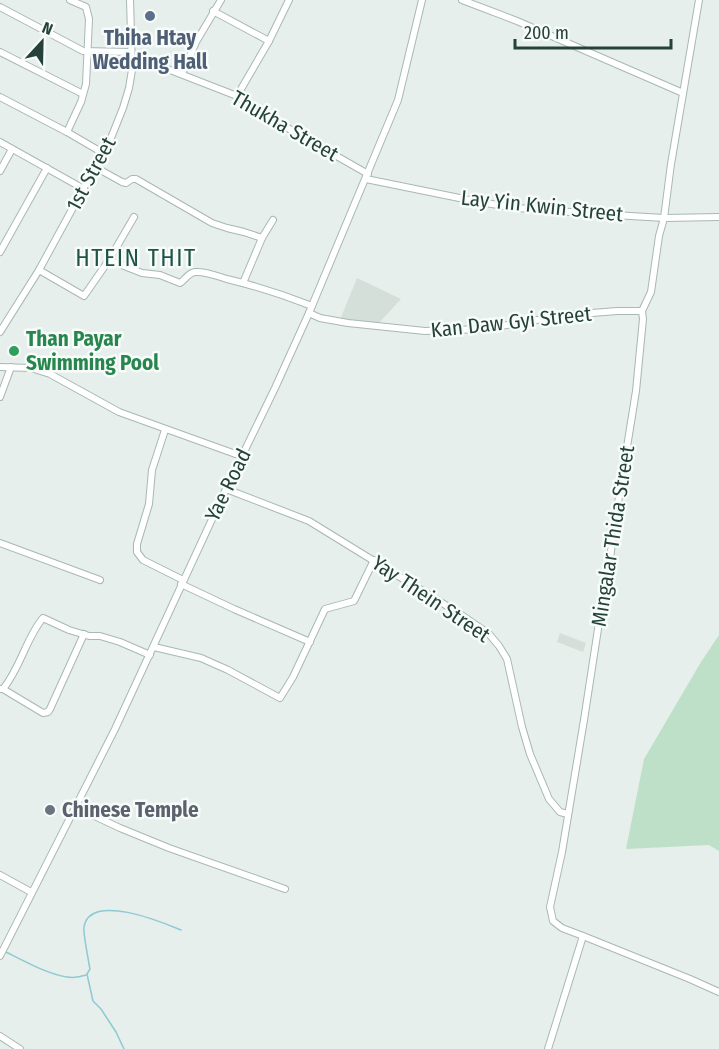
<svg xmlns="http://www.w3.org/2000/svg" width="719" height="1049" viewBox="0 0 719 1049" font-family="'Fira Sans Condensed',sans-serif">
	<style>
		.built { fill: #d4dfda }
		.green { fill: #bfe0c8 }
		.lines { fill: none; stroke-linecap: round; stroke-linejoin: round }
		.stream { stroke: #8ec9d4; stroke-width: 1.5 }
		.minor-casing { stroke: #a8b8b2; stroke-width: 8 }
		.minor { stroke: #fff; stroke-width: 6 }
		.service-dot { fill: #5c6f8a; stroke: #f7fbf9; stroke-width: 2 }
		.leisure-dot { fill: #2e9e5b; stroke: #f7fbf9; stroke-width: 2 }
		.worship-dot { fill: #6b7280; stroke: #f7fbf9; stroke-width: 2 }
		.labels { text-anchor: middle; stroke-width: 5; stroke-linejoin: round; paint-order: stroke }
		.service-label { font-size: 21px; font-weight: bold; fill: #4e5e75; stroke: #f7fbf9 }
		.street-label { font-size: 21px; fill: #24423a; stroke: #f7fbf9 }
		.leisure-label { font-size: 21px; font-weight: bold; fill: #27864d; stroke: #f7fbf9; text-anchor: start }
		.worship-label { font-size: 21px; font-weight: bold; fill: #5b616d; stroke: #f7fbf9; text-anchor: start }
		.quarter-label { font-size: 24px; letter-spacing: 1.5px; fill: #1f5548; stroke: #f7fbf9 }
	</style>
	<rect width="100%" height="100%" fill="#e6efeb"/>
	<g class="built">
		<polygon points="357,278 401,299 378,324 340,320"/>
		<polygon points="560,633 586,643 583,652 557,642"/>
	</g>
	<polygon class="green" points="719,635 719,851 709,845 626,849 644,759 701,662"/>
	<g class="lines">
		<g class="stream">
			<path d="M4,951C22,960 47,974 67,977C73,978 80,977 86,975"/>
			<path d="M124,1049L116,1032L101,1009L93,1001L87,974L90,969L89,964C88,957 83,933 84,927C90,892 162,922 181,930"/>
		</g>
		<defs>
			<g id="minor">
				<polyline points="462,0 517,21 683,93"/>
				<polyline points="0,7 83,51 131,52"/>
				<polyline points="213,11 269,41"/>
				<polyline points="0,52 83,94"/>
				<polyline points="132,59 152,63 237,96 291,130 368,174"/>
				<polyline points="182,74 196,42 221,0"/>
				<polyline points="237,96 269,41 289,0"/>
				<polyline points="0,97 67,132 103,153"/>
				<polyline points="67,132 81,102 86,84 89,19 86,7 70,0"/>
				<polyline points="0,142 84,189"/>
				<polyline points="95,167 122,182 126,183 132,179 136,179 212,223 227,228 244,232 262,238"/>
				<polyline points="0,171 12,149"/>
				<polyline points="366,179 479,202 517,208 597,214 664,218 719,217"/>
				<polyline points="0,252 47,168"/>
				<polyline points="109,260 134,217"/>
				<path d="M39,270L84,296L109,260L142,273L160,275L180,283C185,280 188,273 195,272C205,271 217,276 227,279C256,286 284,295 312,306"/>
				<polyline points="243,283 262,238 273,220"/>
				<polyline points="309,313 320,318 348,323 425,331 483,329 567,315 617,311 642,311"/>
				<polyline points="0,332 39,270 111,138 123,108 129,88 132,70 130,0"/>
				<polyline points="0,367 31,368 50,374 119,412 241,456"/>
				<polyline points="0,397 11,367"/>
				<polyline points="165,430 152,470 149,504 137,544 137,552 143,560 183,580"/>
				<polyline points="226,489 309,521 460,614 489,634 499,646 507,659 522,727 530,754 549,799 560,812 568,814"/>
				<polyline points="0,543 100,580"/>
				<polyline points="181,584 234,609 310,642"/>
				<polyline points="154,647 201,658 228,670 280,698 293,677 325,609 354,601 374,560"/>
				<polyline points="1,689 3,689 43,713 48,712 50,709 84,634"/>
				<path d="M3,689C21,667 26,638 43,618L69,630L89,636H100L120,642L150,655"/>
				<polyline points="75,807 120,828 169,848 285,889"/>
				<polyline points="0,875 31,892"/>
				<polyline points="583,936 690,979 719,992"/>
				<polyline points="0,956 115,729 226,489 275,388 309,313 398,100 422,0"/>
				<polyline points="0,1036 20,1049"/>
				<polyline points="548,1049 583,936 562,928 553,921 550,907 562,852 584,720 600,616 607,585 613,534 636,391 643,319 642,311 651,292 659,236 664,218 671,164 699,0"/>
			</g>
		</defs>
		<use href="#minor" class="minor-casing"/>
		<use href="#minor" class="minor"/>
	</g>
	<circle class="service-dot" cx="150" cy="16" r="6"/>
	<circle class="leisure-dot" cx="14" cy="351" r="6"/>
	<circle class="worship-dot" cx="50" cy="810" r="6"/>
	<g class="labels">
		<g class="service-label">
			<text x="150" y="45">Thiha Htay<tspan x="150" dy="24">Wedding Hall</tspan></text>
		</g>
		<g class="street-label">
			<text transform="translate(285 126) rotate(30)" y="7">Thukha Street</text>
			<text transform="translate(91 174) rotate(-62)" y="7">1st Street</text>
			<text transform="translate(542 206) rotate(6)" y="7">Lay Yin Kwin Street</text>
			<text transform="translate(511 322) rotate(-6)" y="7">Kan Daw Gyi Street</text>
			<text transform="translate(228 485) rotate(-64)" y="7">Yae Road</text>
			<text transform="translate(613 536) rotate(-81)" y="7">Mingalar Thida Street</text>
			<text transform="translate(431 599) rotate(34)" y="7">Yay Thein Street</text>
		</g>
		<g class="leisure-label">
			<text x="26" y="346">Than Payar<tspan x="26" dy="24">Swimming Pool</tspan></text>
		</g>
		<g class="worship-label">
			<text x="62" y="817">Chinese Temple</text>
		</g>
		<g class="quarter-label">
			<text x="136" y="266">HTEIN THIT</text>
		</g>
	</g>
	<g transform="translate(42 42) rotate(22)" stroke="#f7fbf9" stroke-width="4.5" paint-order="stroke">
	<path d="M0-4.5L10 22L0 15L-10 22Z" fill="#24423a"/>
	<text y="-9" font-size="16" font-weight="bold" text-anchor="middle" fill="#24423a">N</text>
	</g>
	<path d="M515 39v9h156v-9" fill="none" stroke="#24423a" stroke-width="3"/>
	<text x="524" y="39" font-size="18" fill="#24423a" stroke="#f7fbf9" stroke-width="4.5" paint-order="stroke">200 m</text>
</svg>
